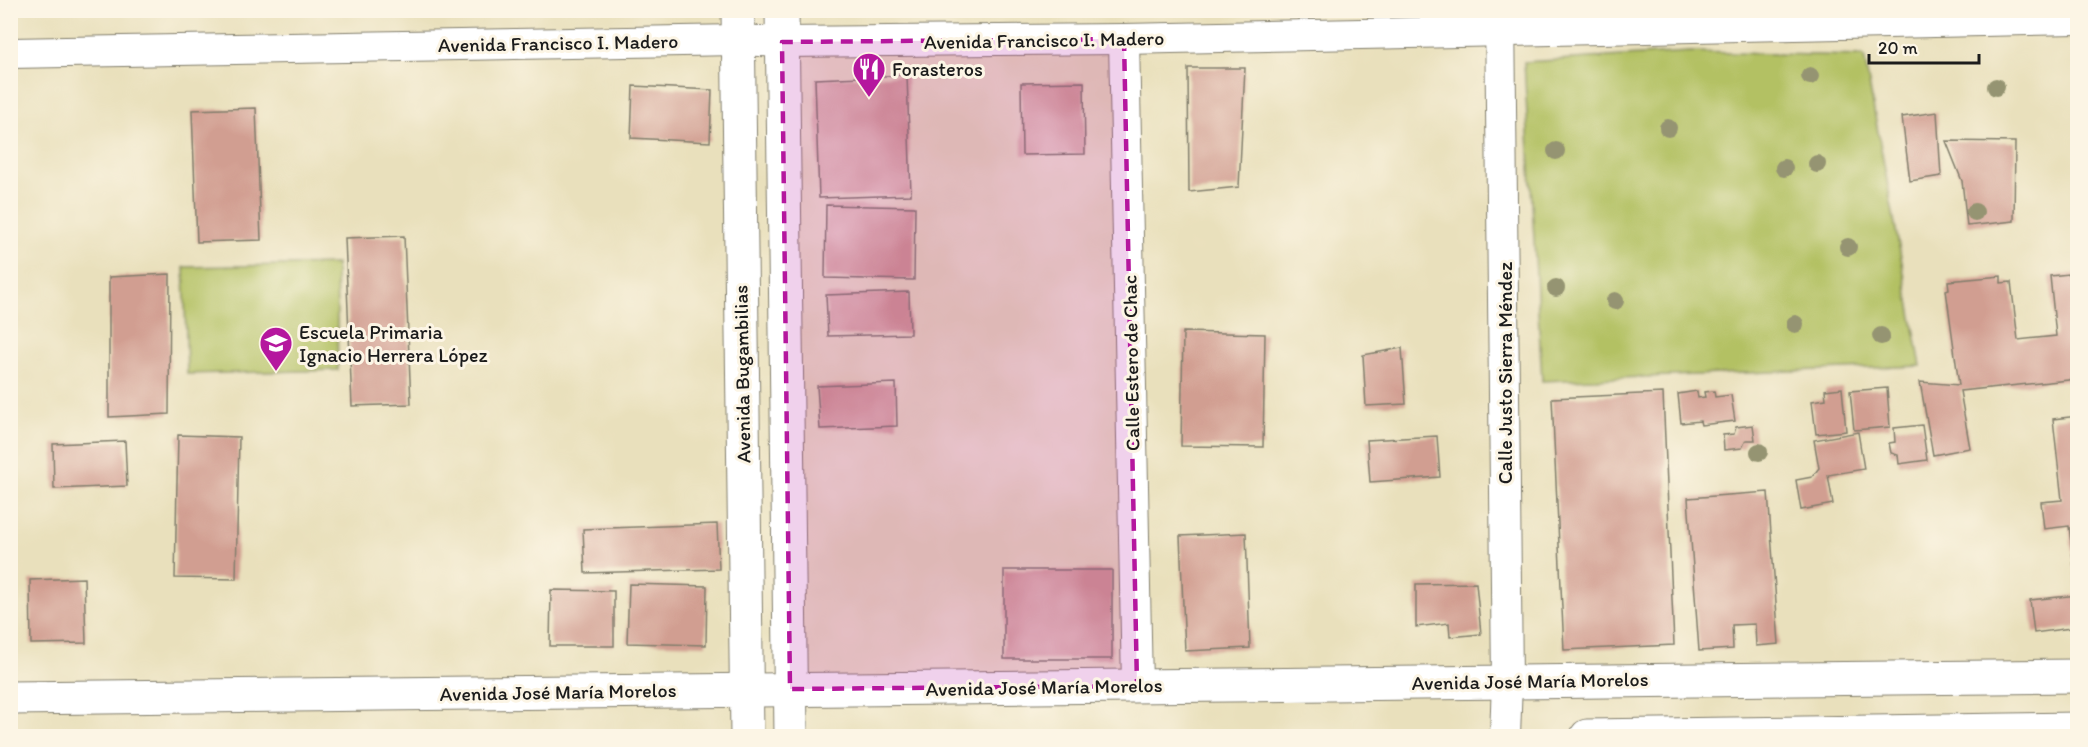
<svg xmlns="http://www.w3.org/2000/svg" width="2088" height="747" viewBox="0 0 2088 747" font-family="Itim,sans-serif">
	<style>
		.green { fill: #b3c163; stroke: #686e40; stroke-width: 1.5 }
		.building { fill: #d19e91 }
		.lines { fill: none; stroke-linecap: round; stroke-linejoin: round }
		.minor-casing { stroke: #827e6c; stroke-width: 32 }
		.tertiary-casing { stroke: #827e6c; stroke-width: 35 }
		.secondary-casing { stroke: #827e6c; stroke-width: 35 }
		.minor { stroke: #fff; stroke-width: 30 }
		.tertiary { stroke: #fff; stroke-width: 33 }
		.secondary { stroke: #fff; stroke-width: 33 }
		.tree { fill: #959472 }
		.marked { fill: #b5179e; fill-opacity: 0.2; stroke: #b5179e; stroke-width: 4.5; stroke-dasharray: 12 8; stroke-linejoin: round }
		.labels { text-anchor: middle; stroke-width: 6; stroke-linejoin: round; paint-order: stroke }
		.street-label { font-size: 20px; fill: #1c1c1c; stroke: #fcf5e5 }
		.poi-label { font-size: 20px; fill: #1c1c1c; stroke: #fcf5e5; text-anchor: start }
	</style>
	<rect width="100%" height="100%" fill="#fcf5e5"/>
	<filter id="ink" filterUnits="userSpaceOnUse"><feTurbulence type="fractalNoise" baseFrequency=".0167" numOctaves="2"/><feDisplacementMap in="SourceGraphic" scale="12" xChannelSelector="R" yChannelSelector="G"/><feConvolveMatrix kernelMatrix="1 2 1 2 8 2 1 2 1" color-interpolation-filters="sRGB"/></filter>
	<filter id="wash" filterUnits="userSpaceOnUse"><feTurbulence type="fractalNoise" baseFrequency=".008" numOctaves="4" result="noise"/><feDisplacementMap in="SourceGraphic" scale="24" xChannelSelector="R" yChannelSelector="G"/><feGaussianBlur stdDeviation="1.35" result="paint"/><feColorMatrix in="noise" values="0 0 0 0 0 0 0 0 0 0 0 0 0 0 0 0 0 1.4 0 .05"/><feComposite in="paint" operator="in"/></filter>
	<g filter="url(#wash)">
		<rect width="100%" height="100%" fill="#e9e0bc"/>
		<g class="green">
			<polygon points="1690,52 1864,56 1921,366 1542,381 1524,62"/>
			<polygon points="336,264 338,370 187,374 184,267"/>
		</g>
		<g id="blocks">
			<g class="building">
				<polygon points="1188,68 1245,68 1239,187 1189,192"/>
				<polygon points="907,75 911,195 819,198 815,79"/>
				<polygon points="1084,82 1085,154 1022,155 1021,83"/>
				<polygon points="633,86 712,90 710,142 631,138"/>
				<polygon points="256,108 261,240 197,242 192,110"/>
				<polygon points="1937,112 1941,176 1910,181 1902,117"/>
				<polygon points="1946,141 2015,142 2014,221 1967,226 1962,181"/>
				<polygon points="826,205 915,207 914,280 825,278"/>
				<polygon points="404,236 411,404 352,406 345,238"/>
				<polygon points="2078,273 2078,379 1960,391 1970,448 1933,455 1920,382 1959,385 1946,290 1949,289 1948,281 2001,276 2001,283 2011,282 2018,340 2056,336 2050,276"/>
				<polygon points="170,274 169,414 109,417 109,277"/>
				<polygon points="909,292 910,334 828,336 826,295"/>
				<polygon points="1183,332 1265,334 1263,447 1181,446"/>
				<polygon points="1402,348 1406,404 1366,406 1363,355"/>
				<polygon points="896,383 897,426 820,429 817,386"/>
				<polygon points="1842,388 1846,431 1816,434 1812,401 1826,399 1825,390"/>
				<polygon points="1887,388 1890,427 1854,430 1850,391"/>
				<polygon points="1697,391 1698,398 1705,397 1704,392 1714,391 1715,397 1731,395 1735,421 1701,425 1700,421 1681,423 1678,394"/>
				<polygon points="1663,393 1674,645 1564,650 1552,398"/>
				<polygon points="2078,416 2078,586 2076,586 2069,526 2044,529 2041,502 2062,500 2053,419"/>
				<polygon points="1753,425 1755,440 1746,440 1742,448 1724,450 1723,435 1734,434 1736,427"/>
				<polygon points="1922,425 1927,460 1899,464 1898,455 1891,453 1889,443 1895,442 1894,428"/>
				<polygon points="1858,432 1864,469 1828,475 1833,504 1801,510 1796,480 1812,477 1819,468 1814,440"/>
				<polygon points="178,435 239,437 236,579 175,578"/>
				<polygon points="1437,436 1440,477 1370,482 1367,440"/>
				<polygon points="125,441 127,486 54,489 53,444"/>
				<polygon points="1768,492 1779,644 1756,646 1755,624 1732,625 1733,649 1699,651 1688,498"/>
				<polygon points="717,524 719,569 585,573 583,529"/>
				<polygon points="1246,533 1250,648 1185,651 1180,536"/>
				<rect x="1004" y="570" width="108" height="89"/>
				<polygon points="84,578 86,643 31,644 30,580"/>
				<polygon points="1476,583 1481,634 1450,637 1449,623 1416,627 1416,584"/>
				<polygon points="629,584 707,586 706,645 627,643"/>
				<polygon points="551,590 614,591 614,646 550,646"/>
				<polygon points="2078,595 2078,627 2034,633 2030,600"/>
			</g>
		</g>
	</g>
	<g filter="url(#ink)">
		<use href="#blocks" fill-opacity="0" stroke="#827e6c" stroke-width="1.5"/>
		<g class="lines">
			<defs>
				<g id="minor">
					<polyline points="1500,10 1507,682 1505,736"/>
					<polyline points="1124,39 1137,686"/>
					<polyline points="10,53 738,40 782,42 1124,39 2078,19"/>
				</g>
				<g id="tertiary">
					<polyline points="10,698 2078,676"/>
					<polyline points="1587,736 2078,729"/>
				</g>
				<g id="secondary">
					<polyline points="738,10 747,736"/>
					<polyline points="782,10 791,736"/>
				</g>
			</defs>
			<use href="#minor" class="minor-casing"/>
			<use href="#tertiary" class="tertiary-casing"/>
			<use href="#secondary" class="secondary-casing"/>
			<use href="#minor" class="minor"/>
			<use href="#tertiary" class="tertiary"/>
			<use href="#secondary" class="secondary"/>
		</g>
		<g class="tree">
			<circle cx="1810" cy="76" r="9"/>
			<circle cx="1996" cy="87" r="9"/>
			<circle cx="1668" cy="128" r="9"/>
			<circle cx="1556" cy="151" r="9"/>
			<circle cx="1817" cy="164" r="9"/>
			<circle cx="1784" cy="168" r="9"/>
			<circle cx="1975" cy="212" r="9"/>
			<circle cx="1848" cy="247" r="9"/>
			<circle cx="1556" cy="288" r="9"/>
			<circle cx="1615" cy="301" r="9"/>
			<circle cx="1795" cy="324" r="9"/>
			<circle cx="1881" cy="336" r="9"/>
			<circle cx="1759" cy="452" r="9"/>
		</g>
	</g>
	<path class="marked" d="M1124,39L1137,686L790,689L782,42Z"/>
	<defs>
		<symbol id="restaurant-pin" viewBox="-11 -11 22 30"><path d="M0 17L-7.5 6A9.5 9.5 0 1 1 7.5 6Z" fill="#b5179e" stroke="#fcf5e5"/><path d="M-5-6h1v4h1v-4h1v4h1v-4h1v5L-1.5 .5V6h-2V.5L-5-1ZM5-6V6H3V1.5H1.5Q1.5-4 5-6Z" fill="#fff"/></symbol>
		<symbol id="school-pin" viewBox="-11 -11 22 30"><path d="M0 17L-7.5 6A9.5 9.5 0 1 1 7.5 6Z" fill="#b5179e" stroke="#fcf5e5"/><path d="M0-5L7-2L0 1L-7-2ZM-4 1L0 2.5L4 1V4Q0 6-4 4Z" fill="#fff"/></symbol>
	</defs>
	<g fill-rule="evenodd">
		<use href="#restaurant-pin" x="850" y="50" width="38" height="52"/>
		<use href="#school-pin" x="257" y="324" width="38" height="52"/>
	</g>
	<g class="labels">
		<g class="street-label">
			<text transform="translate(1044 40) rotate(-1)" y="7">Avenida Francisco I. Madero</text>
			<text transform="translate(558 43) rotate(-1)" y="7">Avenida Francisco I. Madero</text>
			<text transform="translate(1131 363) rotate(-91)" y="7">Calle Estero de Chac</text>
			<text transform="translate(1505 373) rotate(-90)" y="7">Calle Justo Sierra Méndez</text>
			<text transform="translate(742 374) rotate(-91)" y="7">Avenida Bugambilias</text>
			<text transform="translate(1530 681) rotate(-1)" y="7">Avenida José María Morelos</text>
			<text transform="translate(1044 687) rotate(-1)" y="7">Avenida José María Morelos</text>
			<text transform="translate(558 692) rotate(-1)" y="7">Avenida José María Morelos</text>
		</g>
		<g class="poi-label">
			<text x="892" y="76">Forasteros</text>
			<text x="299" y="339">Escuela Primaria<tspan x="299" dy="23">Ignacio Herrera López</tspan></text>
		</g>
	</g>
	<rect width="2088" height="747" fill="none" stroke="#fcf5e5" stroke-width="36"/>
	<path d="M1869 54v9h110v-9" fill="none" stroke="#1c1c1c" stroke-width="3"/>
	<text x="1878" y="54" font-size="18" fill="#1c1c1c" stroke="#fcf5e5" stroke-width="4.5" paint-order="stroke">20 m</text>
</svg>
